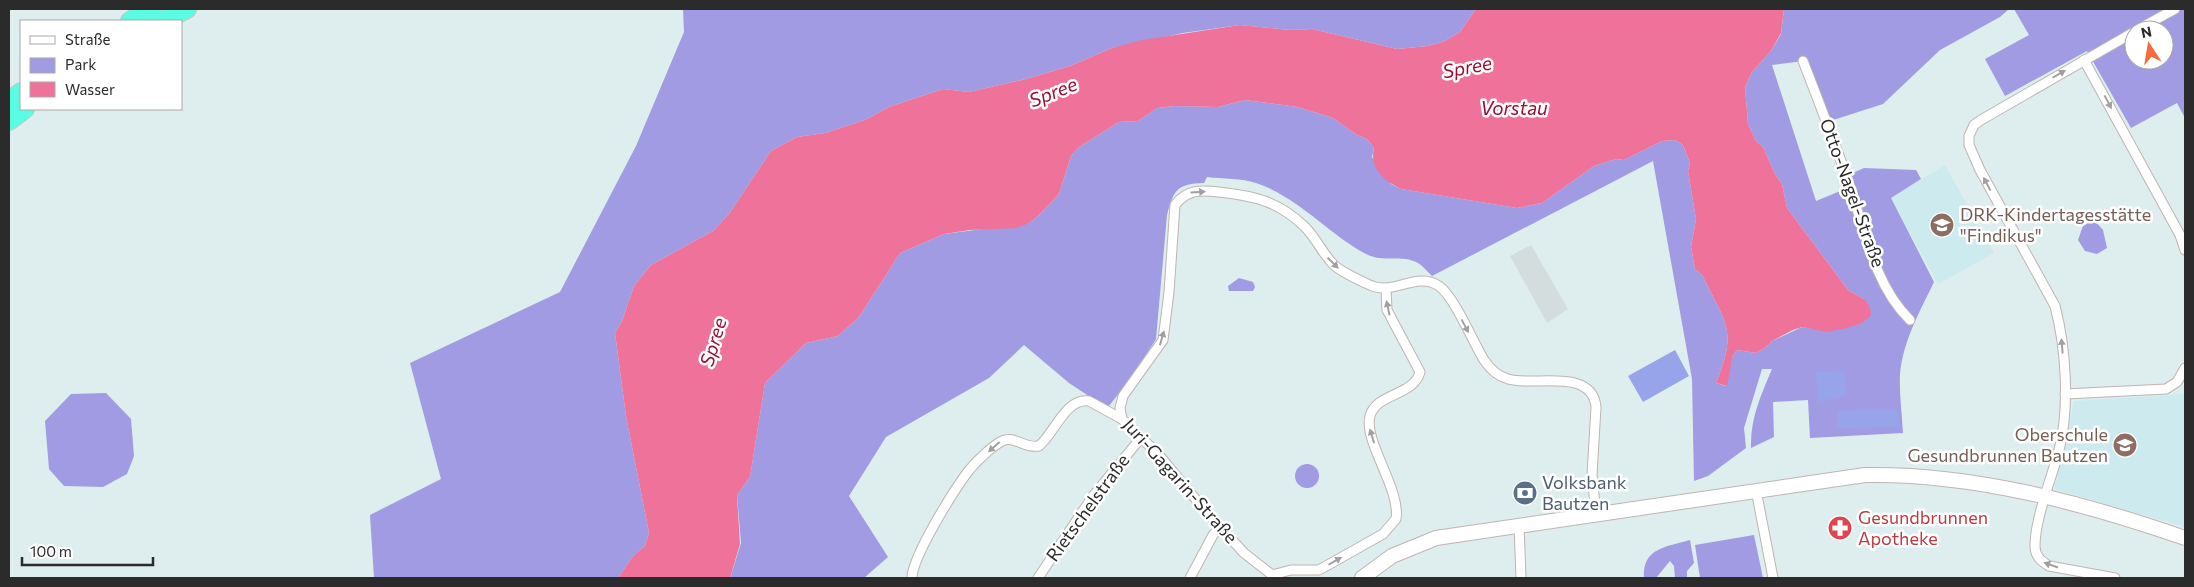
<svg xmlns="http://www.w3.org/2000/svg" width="2194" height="587" viewBox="0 0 2194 587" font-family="Commissioner,sans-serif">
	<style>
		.education { fill: #cdebee }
		.green { fill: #a09be3; fill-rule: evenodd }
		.pitch { fill: #97a4ea }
		.plaza { fill: #d4dddd }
		.water { fill: #ee729a }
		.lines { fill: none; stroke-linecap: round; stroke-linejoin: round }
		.street-casing { stroke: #bfb5b1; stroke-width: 11 }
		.secondary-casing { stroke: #bfb5b1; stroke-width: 16 }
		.highway-casing { stroke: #c8c8c8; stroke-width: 20 }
		.street { stroke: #fff; stroke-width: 9 }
		.secondary { stroke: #fff; stroke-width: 14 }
		.highway { stroke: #59fde3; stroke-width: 18 }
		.oneway { fill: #a0a0a0 }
		.labels { text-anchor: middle; stroke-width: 5; stroke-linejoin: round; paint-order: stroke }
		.street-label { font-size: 18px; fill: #2b2b2b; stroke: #fff }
		.education-label { font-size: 18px; fill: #785e54; stroke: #fff; text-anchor: start }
		.service-label { font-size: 18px; fill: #4e5e75; stroke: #fff; text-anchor: start }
		.health-label { font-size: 18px; fill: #be3a42; stroke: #fff; text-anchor: start }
		.water-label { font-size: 19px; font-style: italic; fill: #9c0f31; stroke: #fff }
	</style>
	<rect width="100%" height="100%" fill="#deeded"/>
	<g class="education">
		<polygon points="1945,165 1994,253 1938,284 1891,198"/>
		<polygon points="2185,394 2185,527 2054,489 2074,401"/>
	</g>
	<g class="green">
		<polygon points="683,9 1476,9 1460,32 1445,41 1428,46 1397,49 1312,29 1290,30 1240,25 1183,33 1112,48 1070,66 1026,79 969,92 943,89 889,107 865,120 825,133 797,137 771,151 729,214 713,231 651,265 634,286 622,321 615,333 626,416 649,533 645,546 633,556 618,578 374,578 370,515 441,479 410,363 560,292 636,146 684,32"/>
		<path d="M1784,9H2009L2000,17L1940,50L1883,104L1827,122L1803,61L1772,65L1816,201L1850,187L1846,176L1864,168L1916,170L1921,179L1891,198L1934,282C1920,311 1903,341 1900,374C1899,393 1902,414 1903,433L1810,438L1808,400L1773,402L1774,437L1751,448C1750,419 1761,395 1772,369H1762L1744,428L1746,448L1708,476L1694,481L1692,379L1653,161L1432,276C1428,272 1423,266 1418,263C1402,254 1383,263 1366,254C1327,233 1300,198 1256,183C1242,178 1223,179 1207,177L1204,183C1177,184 1174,189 1167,215L1156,339C1151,348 1112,405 1107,408L1069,383L1024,345L989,378L886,437L849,496L888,557L864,578H730L741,543L737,495L750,477L765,383L806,343L838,336L859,317L900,253L944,234L1029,223L1038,216L1059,194L1071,156L1079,147L1119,122L1138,121L1157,108L1175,106L1218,107L1245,100L1298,107L1333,118L1357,135L1367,139L1374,148L1372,157L1391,184L1401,189L1517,208L1542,203L1594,166L1616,159L1624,160L1662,141L1675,140L1683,145L1690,163L1688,171L1696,219L1691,247L1695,269L1702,275C1726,324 1738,329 1716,383L1726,386L1733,355L1737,350L1756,353L1765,348L1772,341L1802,327L1827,331L1864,299L1848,290L1787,208L1782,184L1775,174L1763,147L1756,141L1748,124L1745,87L1752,72L1771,51L1781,34Z"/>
		<path d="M2014,9H2185V118L2177,103L2131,128L2087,51L2005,96L1985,59L2029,35ZM2134,30H2164V60H2134Z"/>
		<polygon points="2094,220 2103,230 2107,248 2097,254 2085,251 2078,240 2083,226"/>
		<polygon points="1239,278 1253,282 1255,287 1253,291 1229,291 1228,286"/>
		<polygon points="106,393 131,419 134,456 127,474 103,487 64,486 49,469 45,421 71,394"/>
		<circle cx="1307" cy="476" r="12"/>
		<polygon points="1754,535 1763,578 1700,578 1695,545"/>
		<path d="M1690,540L1694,563L1687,571V578H1675L1674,566L1670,561L1656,578H1644C1642,548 1666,547 1690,540Z"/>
	</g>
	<g class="pitch">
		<polygon points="1675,350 1689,376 1643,402 1628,376"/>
		<polygon points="1844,371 1846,395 1818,402 1816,372"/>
		<polygon points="1899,410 1899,427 1837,428 1837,411"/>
	</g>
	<polygon class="plaza" points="1531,245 1568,309 1547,323 1510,256"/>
	<path class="water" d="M1476,9H1784L1781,33L1771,51L1752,72L1745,87L1748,124L1756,141L1763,147L1775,174L1782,184L1787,208L1848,290L1864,299L1870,307L1871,315L1862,323L1847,328L1827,332L1802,327L1793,330L1772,341L1765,348L1756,353L1737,350L1733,355L1727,386L1716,383C1738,329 1726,324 1702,275L1695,269L1691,247L1696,219L1688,171L1690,163L1683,145L1675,140L1662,141L1624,160L1616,159L1594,166L1542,203L1517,208L1401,189C1384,181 1369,168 1374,148L1367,139L1357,135L1333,118L1298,107L1245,100L1218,107L1175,106L1157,108L1138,121L1119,122L1079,147L1071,156L1059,194L1038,216L1029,223L1017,228L970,230L944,234L900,253L859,317L838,336L806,343L765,383L750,477L737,495L740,544L730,578H618L633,556L645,546L649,533L626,416L615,333L622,321L634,286L651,265L713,231L729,214L771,151L797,137L825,133L865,120L889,107L943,89L969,92L1026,79L1070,66L1112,48L1142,40L1240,25L1290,30L1312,29L1397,49L1428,46L1445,41L1460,32Z"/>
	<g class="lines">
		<defs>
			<g id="street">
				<polyline points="2137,30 2175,9"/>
				<polyline points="2084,60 2180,235 2185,250"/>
				<path d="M1803,61C1819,102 1835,144 1850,186C1865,232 1875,286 1910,320"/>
				<polyline points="2065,394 2166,389 2177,382 2185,368"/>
				<polyline points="1756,490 1773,578"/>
				<polyline points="1519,525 1521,578"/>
				<path d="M1272,575L1291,570H1319L1383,534L1396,519C1401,489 1363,441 1370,416C1376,393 1414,396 1420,372L1387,310L1386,288"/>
				<path d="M912,578C912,557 955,488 970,469C977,461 992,446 1002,441C1014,435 1025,449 1039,446C1054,434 1066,397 1089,401L1122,419"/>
				<polyline points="1038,578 1093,496 1140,439"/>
				<polyline points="1190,578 1213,535 1220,528"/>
				<path d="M1276,578L1244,553L1203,508L1159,455L1122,419L1120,408L1123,396L1163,340L1169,292L1175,205C1187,189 1201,190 1219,192C1255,196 1278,201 1305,227C1317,239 1323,255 1335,266C1345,274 1361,281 1372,286C1394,295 1417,271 1439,286C1454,296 1473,342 1484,360C1490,369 1497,376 1508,379C1534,387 1592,367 1596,407L1592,475L1596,514"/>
				<path d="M2115,578L2049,566C2041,561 2035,556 2035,546C2035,518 2052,477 2059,450C2070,407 2066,348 2055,306L1980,170L1969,145V136L1974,125L1981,120L2134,32"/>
			</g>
			<path id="secondary" d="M1362,578L1392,556L1436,538L1865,475C1972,473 2084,503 2185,538"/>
			<g id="highway">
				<polyline points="130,21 152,9"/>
				<polyline points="163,21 187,9"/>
				<polyline points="9,101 21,92"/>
				<polyline points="9,121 25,109"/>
			</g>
		</defs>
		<use href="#street" class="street-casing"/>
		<use href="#secondary" class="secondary-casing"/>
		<use href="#highway" class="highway-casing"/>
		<use href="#street" class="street"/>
		<use href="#secondary" class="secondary"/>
		<use href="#highway" class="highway"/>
	</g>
	<defs><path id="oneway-solid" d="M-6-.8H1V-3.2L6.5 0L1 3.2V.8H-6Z" transform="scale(1.25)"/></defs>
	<g class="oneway">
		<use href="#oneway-solid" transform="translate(2059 74) rotate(-30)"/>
		<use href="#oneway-solid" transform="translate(2108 102) rotate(62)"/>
		<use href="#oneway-solid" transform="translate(1987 184) rotate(-118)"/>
		<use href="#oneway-solid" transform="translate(1198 192) rotate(-4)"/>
		<use href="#oneway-solid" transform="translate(1333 263) rotate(44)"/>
		<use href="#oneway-solid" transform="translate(1388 308) rotate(-102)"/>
		<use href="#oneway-solid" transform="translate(1465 326) rotate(62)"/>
		<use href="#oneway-solid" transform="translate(1162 338) rotate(-74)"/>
		<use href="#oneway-solid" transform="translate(2062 346) rotate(-95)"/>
		<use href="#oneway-solid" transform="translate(1372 436) rotate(-106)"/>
		<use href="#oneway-solid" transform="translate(994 447) rotate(139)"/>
		<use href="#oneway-solid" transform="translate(1335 561) rotate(-30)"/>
		<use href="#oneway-solid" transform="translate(2051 565) rotate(-161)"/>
	</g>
	<defs>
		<symbol id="school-disc" viewBox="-11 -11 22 22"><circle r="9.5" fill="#8d6e63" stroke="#fff"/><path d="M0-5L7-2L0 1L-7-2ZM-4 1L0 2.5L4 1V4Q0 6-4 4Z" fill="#fff"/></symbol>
		<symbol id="bank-disc" viewBox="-11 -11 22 22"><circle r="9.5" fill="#5c6f8a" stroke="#fff"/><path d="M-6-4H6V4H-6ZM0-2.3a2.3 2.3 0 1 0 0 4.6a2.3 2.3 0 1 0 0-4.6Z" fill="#fff"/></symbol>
		<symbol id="pharmacy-disc" viewBox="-11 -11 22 22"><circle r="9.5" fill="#e0444e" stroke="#fff"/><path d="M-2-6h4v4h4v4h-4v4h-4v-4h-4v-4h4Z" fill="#fff"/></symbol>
	</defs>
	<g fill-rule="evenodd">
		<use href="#school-disc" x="1928" y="211" width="28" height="28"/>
		<use href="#school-disc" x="2111" y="431" width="28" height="28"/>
		<use href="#bank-disc" x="1511" y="479" width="28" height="28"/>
		<use href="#pharmacy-disc" x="1826" y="514" width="28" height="28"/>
	</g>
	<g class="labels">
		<g class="street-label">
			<text transform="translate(1852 193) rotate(70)" y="6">Otto-Nagel-Straße</text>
			<text transform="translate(1180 481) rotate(48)" y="6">Juri-Gagarin-Straße</text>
			<text transform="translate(1088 508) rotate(-54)" y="6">Rietschelstraße</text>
		</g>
		<g class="education-label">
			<text x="1960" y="221">DRK-Kindertagesstätte<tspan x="1960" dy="21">"Findikus"</tspan></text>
			<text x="2108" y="441" text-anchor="end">Oberschule<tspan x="2108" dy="21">Gesundbrunnen Bautzen</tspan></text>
		</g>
		<g class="service-label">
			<text x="1542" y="489">Volksbank<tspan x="1542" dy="21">Bautzen</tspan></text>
		</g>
		<g class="health-label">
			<text x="1858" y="524">Gesundbrunnen<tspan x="1858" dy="21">Apotheke</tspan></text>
		</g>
		<g class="water-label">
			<text transform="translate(1467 67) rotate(-11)" y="7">Spree</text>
			<text transform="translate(1053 92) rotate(-22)" y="7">Spree</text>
			<text x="1514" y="115">Vorstau</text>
			<text transform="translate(713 342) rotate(-73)" y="7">Spree</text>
		</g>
	</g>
	<rect width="2194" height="587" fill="none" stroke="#2b2b2b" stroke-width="20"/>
	<rect x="20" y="20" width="162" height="90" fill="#ffffff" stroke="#aaaaaa"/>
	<rect x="30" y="36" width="25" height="8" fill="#ffffff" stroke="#aaaaaa"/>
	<text x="65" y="45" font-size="15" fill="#2b2b2b">Straße</text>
	<rect x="30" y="58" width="25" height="15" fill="#a09be3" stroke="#aaaaaa"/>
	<text x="65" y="70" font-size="15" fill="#2b2b2b">Park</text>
	<rect x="30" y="82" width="25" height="15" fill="#ee729a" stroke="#aaaaaa"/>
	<text x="65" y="95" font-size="15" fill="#2b2b2b">Wasser</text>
	<g transform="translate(2149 45) rotate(348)"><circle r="24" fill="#ffffff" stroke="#aaaaaa"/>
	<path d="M0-4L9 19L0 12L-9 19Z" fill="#f8693f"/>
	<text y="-8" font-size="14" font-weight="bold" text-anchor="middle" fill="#2b2b2b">N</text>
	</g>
	<path d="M22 557v8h131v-8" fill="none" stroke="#2b2b2b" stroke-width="2.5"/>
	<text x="30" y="557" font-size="15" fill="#2b2b2b" stroke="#ffffff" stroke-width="4" paint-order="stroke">100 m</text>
</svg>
